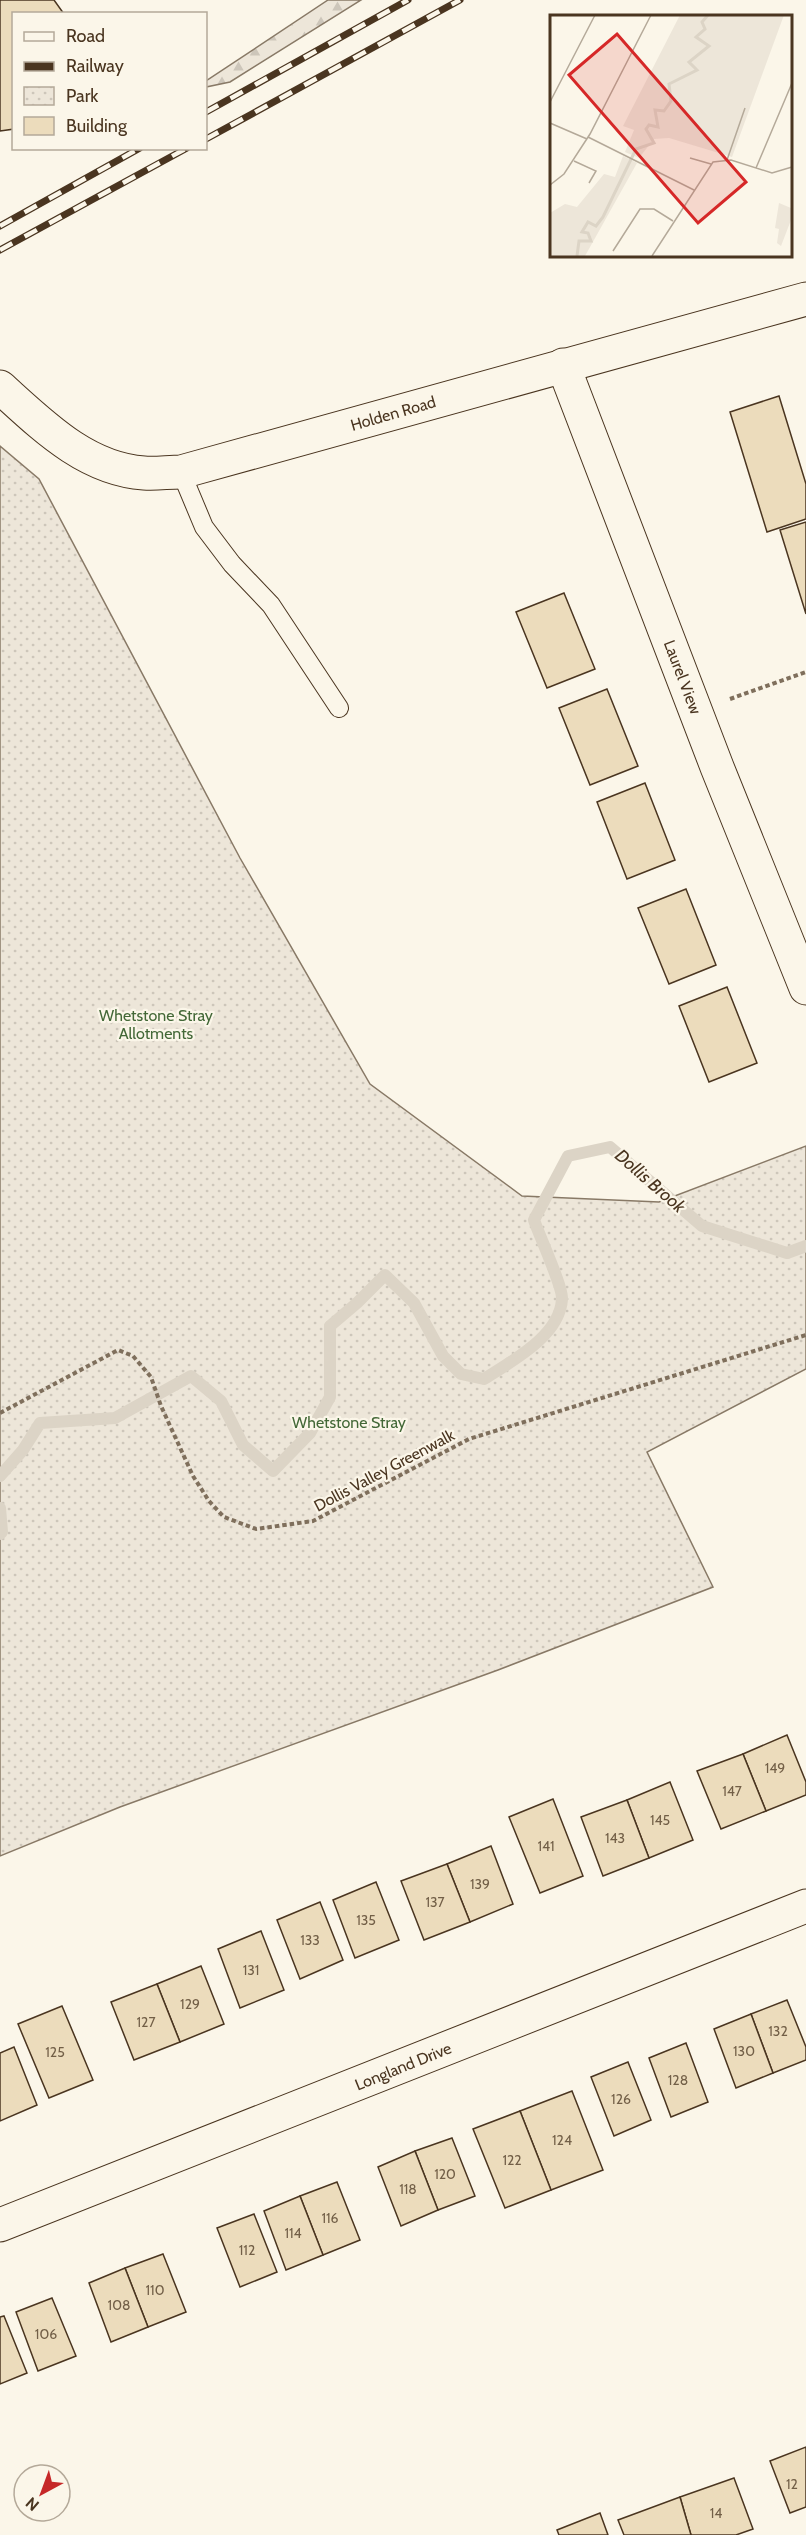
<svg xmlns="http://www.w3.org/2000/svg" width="806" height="2535" viewBox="0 0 806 2535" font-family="Cabin,sans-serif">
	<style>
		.forest { fill: url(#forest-firs); stroke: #887966; stroke-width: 1.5 }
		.park { fill: url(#park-dots); stroke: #887966; stroke-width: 1.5 }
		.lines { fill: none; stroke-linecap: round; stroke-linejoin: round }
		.stream { stroke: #dcd4c6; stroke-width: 12 }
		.building { fill: #ecdcbc; stroke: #4a3520; stroke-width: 1.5 }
		.service-casing { stroke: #4a3520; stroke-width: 20 }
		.minor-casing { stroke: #4a3520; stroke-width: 35 }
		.tertiary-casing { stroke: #4a3520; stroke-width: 35 }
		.path { stroke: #7f6f5c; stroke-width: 4; stroke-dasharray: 4.5 3; stroke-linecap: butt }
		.service { stroke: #fbf6e9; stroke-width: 18 }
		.minor { stroke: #fbf6e9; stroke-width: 33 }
		.tertiary { stroke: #fbf6e9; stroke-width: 33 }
		.rail-casing { stroke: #4a3520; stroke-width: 7 }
		.rail { stroke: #fbf6e9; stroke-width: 4.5; stroke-dasharray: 14; stroke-linecap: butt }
		.labels { text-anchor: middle; stroke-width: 4.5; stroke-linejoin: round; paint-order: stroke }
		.number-label { font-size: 14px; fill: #725f47 }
		.street-label { font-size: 16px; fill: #4a3520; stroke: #fbf6e9 }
		.park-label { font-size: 16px; fill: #436837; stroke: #fbf6e9 }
		.water-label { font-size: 18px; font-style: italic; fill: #4a3520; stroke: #fbf6e9 }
		.inset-river { fill: none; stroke: #dcd4c6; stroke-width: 3 }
		.inset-road { fill: none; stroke: #b4a999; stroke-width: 1.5 }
		.view { fill: #d62828; fill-opacity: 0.15; stroke: #d62828; stroke-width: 3 }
		.inset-edge { fill: none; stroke: #4a3520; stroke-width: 3 }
	</style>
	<defs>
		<pattern id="forest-firs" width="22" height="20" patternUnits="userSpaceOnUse" patternTransform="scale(1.5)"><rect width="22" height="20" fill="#ede6d9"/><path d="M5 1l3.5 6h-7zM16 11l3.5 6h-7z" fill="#cdc6ba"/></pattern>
		<pattern id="park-dots" width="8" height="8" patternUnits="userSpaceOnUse" patternTransform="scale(1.5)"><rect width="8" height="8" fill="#ede6d9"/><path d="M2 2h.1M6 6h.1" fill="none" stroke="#cdc6ba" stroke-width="1.8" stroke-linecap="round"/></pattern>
	</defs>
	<rect width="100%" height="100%" fill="#fbf6e9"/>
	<polygon class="forest" points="328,0 361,0 230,82 206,87 206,81"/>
	<polygon class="park" points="0,446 39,479 240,858 370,1084 522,1196 659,1202 806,1146 806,1369 647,1452 713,1587 498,1670 120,1807 0,1856"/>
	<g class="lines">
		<g class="stream">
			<path d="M0,1476L23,1450L40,1423L115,1418L191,1376L221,1401L243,1445L273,1471L310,1433L330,1397V1326L357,1303L385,1275L414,1303L443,1356L461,1374L484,1379C512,1361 560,1336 562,1299C563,1287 539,1235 534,1220L568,1156L610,1147L702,1226L787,1253L806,1246"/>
			<polyline points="0,1508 2,1532 0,1534"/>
		</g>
	</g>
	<g class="building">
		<polygon points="0,0 54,0 64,14 14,14 14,129 0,131"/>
		<polygon points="779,396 806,484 806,519 767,532 730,412"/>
		<polygon points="806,522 806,614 780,530"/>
		<polygon points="564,593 595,669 547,688 516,612"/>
		<polygon points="607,689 638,766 590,785 559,708"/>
		<polygon points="645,783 675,860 627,879 597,802"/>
		<polygon points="686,889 716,965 669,984 638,908"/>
		<polygon points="727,987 757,1063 709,1082 679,1006"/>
		<polygon points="787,1735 806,1782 806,1795 766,1811 743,1754"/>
		<polygon points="743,1754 766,1811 721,1829 697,1771"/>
		<polygon points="670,1782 693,1840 649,1858 627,1800"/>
		<polygon points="553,1799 583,1876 540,1893 509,1817"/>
		<polygon points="627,1800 649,1858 603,1876 581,1817"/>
		<polygon points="491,1846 513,1904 470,1922 447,1864"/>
		<polygon points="447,1864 470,1922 424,1940 401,1881"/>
		<polygon points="376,1882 399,1940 355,1958 333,1900"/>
		<polygon points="320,1902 343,1960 300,1979 277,1920"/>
		<polygon points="261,1931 284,1990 240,2008 218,1949"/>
		<polygon points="201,1966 224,2024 180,2042 157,1984"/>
		<polygon points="157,1984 180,2042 134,2060 111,2002"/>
		<polygon points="787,2000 806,2047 806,2060 773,2073 751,2014"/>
		<polygon points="62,2006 93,2080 49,2098 18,2024"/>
		<polygon points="751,2014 773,2073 736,2088 714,2029"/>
		<polygon points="686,2043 708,2102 671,2117 649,2058"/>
		<polygon points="14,2047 37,2105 0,2121 0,2053"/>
		<polygon points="628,2062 651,2120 614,2136 591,2077"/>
		<polygon points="572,2091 603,2170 551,2190 520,2111"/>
		<polygon points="520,2111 551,2190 505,2208 473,2129"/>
		<polygon points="452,2138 475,2196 438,2210 415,2151"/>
		<polygon points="415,2151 438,2210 401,2226 378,2167"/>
		<polygon points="337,2182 360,2240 323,2255 300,2196"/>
		<polygon points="300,2196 323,2255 286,2270 264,2211"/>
		<polygon points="254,2214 277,2272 240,2287 217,2228"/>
		<polygon points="163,2254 186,2312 148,2327 125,2268"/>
		<polygon points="125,2268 148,2327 111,2342 89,2283"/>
		<polygon points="52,2298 76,2356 38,2371 16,2312"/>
		<polygon points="4,2316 27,2373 0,2384 0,2317"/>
		<polygon points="806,2447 806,2507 790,2513 770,2461"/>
		<polygon points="734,2478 753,2529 736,2535 691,2535 680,2497"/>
		<polygon points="680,2497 691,2535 624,2535 618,2520"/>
		<polygon points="600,2513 608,2535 559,2535 557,2530"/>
	</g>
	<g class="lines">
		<defs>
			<polyline id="service" points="181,472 204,527 232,564 271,605 339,708"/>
			<g id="minor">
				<polyline points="563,365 717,767 806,988"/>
				<path d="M0,387C41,424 85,469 144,473C156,474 168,472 181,472L806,299"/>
			</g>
			<polyline id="tertiary" points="0,2225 806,1906"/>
		</defs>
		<use href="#service" class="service-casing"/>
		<use href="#minor" class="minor-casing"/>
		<use href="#tertiary" class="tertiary-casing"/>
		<g class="path">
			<polyline points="730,699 806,672"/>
			<polyline points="0,1413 118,1350 133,1356 151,1377 161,1406 193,1476 209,1501 224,1517 256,1529 313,1521 469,1439 806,1335"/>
		</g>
		<use href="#service" class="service"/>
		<use href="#minor" class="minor"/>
		<use href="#tertiary" class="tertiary"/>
		<defs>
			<g id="rail">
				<polyline points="206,112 408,0"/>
				<polyline points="206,139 460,0"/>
				<polyline points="0,226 140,148"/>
				<polyline points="0,250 187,148"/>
			</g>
		</defs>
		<use href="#rail" class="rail-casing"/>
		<use href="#rail" class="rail"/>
	</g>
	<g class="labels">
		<g class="number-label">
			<text x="775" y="1773">149</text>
			<text x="732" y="1796">147</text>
			<text x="660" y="1825">145</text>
			<text x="615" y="1843">143</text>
			<text x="546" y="1851">141</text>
			<text x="480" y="1889">139</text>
			<text x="435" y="1907">137</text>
			<text x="366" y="1925">135</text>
			<text x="310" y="1945">133</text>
			<text x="251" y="1975">131</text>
			<text x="190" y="2009">129</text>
			<text x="146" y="2027">127</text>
			<text x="778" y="2036">132</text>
			<text x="744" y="2056">130</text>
			<text x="55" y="2057">125</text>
			<text x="678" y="2085">128</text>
			<text x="621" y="2104">126</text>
			<text x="562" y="2145">124</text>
			<text x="512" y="2165">122</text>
			<text x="445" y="2179">120</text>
			<text x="408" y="2194">118</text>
			<text x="330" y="2223">116</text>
			<text x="293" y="2238">114</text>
			<text x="247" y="2255">112</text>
			<text x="155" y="2295">110</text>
			<text x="119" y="2310">108</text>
			<text x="46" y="2339">106</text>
			<text x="792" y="2489">12</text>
			<text x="716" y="2518">14</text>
		</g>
		<g class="street-label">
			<text transform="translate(393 413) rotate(-16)" y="6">Holden Road</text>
			<text transform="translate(683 677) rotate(69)" y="6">Laurel View</text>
			<text transform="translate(384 1470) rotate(-28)" y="6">Dollis Valley Greenwalk</text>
			<text transform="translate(403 2066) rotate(-22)" y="6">Longland Drive</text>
		</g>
		<g class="park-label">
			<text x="156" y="1021">Whetstone Stray<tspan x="156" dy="18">Allotments</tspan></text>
			<text x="349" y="1428">Whetstone Stray</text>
		</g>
		<g class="water-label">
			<text transform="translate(650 1181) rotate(41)" y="6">Dollis Brook</text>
		</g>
	</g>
	<g transform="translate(550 15)">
		<rect width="242" height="242" fill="#fbf6e9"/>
		<path d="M130,0H234L182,142L119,123L104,124L89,143L75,137L84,115L73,111ZM73,141L87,148L35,241H0V198L15,189L27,192L54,159L65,162ZM229,188L241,193V205L231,231L227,228L229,214L225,213Z" fill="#ede6d9"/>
		<path class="inset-river" d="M27,241L29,226H41L38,218L32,217L38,207L46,211L53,202L86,134L104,128L96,114L99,110L108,112L105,95L114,96L121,86L119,69L147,55L139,47L159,31L146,22L155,14L152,7L158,0"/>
		<path class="inset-road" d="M0,87L45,0M0,108L37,124M38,122L144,175M140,143L161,149M177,145L195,93M24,146L46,156L39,168M206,153L242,68M0,170L14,159L40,119L101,0M63,236L90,194H104L123,206M102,241L163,147L181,145L222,158L242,152"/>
		<path class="view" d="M67,19L196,167L148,208L19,60Z"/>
		<rect width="242" height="242" class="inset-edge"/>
	</g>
	<rect x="12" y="12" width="195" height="138" fill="#fbf6e9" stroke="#b4a999" stroke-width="1.5"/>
	<rect x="24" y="32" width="30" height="9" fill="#fbf6e9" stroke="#b4a999" stroke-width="1.5"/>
	<text x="66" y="42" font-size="18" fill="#4a3520">Road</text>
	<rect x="24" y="62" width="30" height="9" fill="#4a3520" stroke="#b4a999" stroke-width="1.5"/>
	<text x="66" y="72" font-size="18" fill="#4a3520">Railway</text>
	<rect x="24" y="87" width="30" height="18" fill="url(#park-dots)" stroke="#b4a999" stroke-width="1.5"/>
	<text x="66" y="102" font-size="18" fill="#4a3520">Park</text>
	<rect x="24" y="117" width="30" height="18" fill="#ecdcbc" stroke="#b4a999" stroke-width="1.5"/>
	<text x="66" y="132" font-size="18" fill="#4a3520">Building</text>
	<g transform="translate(42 2493) rotate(221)"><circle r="28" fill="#fbf6e9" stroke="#b4a999" stroke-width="1.5"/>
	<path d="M0-4.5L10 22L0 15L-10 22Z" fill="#c62828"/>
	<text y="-9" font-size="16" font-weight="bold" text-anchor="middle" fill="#4a3520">N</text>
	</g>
</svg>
